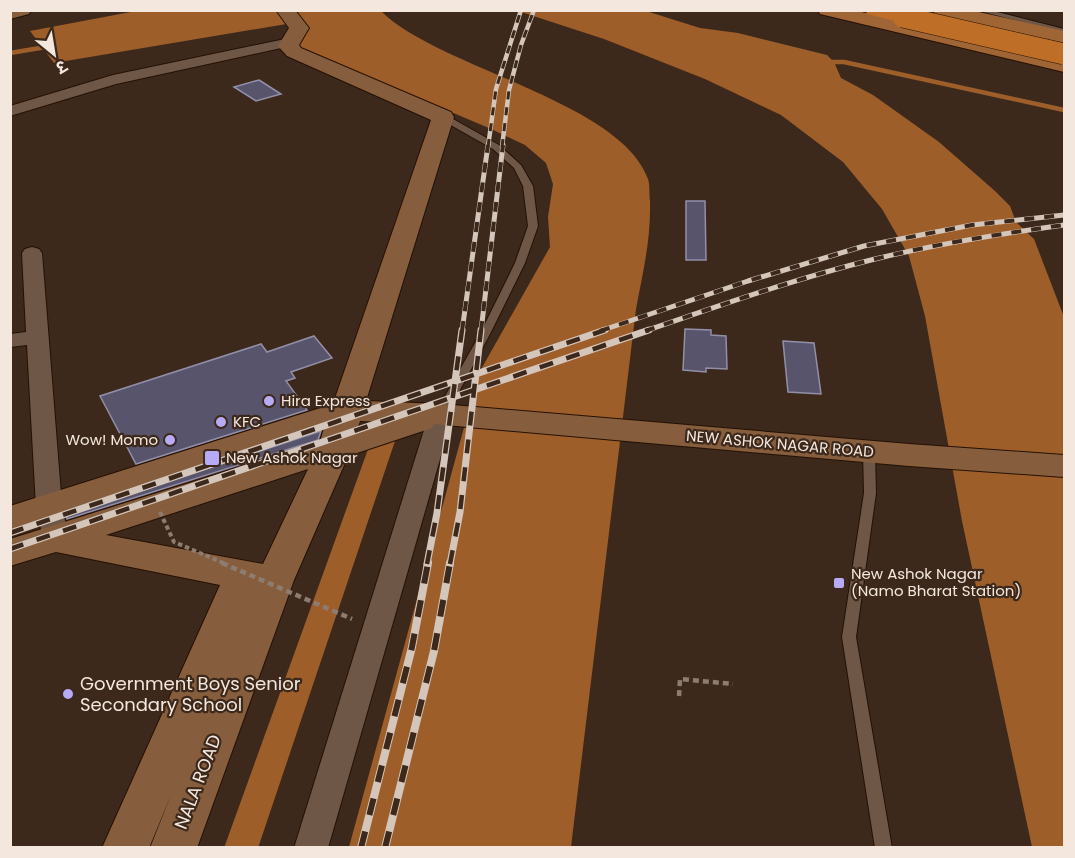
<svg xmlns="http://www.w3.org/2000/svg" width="1075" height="858" viewBox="0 0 1075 858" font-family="Poppins,'Noto Sans Devanagari',sans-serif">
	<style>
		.water { fill: #9e5e2a }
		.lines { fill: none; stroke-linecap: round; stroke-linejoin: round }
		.stream { stroke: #9e5e2a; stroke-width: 4.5 }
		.canal { fill: #9e5e2a; fill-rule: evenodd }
		.building { fill: #57546c; stroke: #928fa9; stroke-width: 1.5 }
		.lane-casing { stroke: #241104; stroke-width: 2 }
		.street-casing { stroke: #241104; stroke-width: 2 }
		.secondary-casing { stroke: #241104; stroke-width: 2 }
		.primary-casing { stroke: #241104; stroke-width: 2 }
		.highway-casing { stroke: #241104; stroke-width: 2 }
		.path { stroke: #8d7c70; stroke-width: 4.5; stroke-dasharray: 6 4; stroke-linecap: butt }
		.lane { fill: #6e5747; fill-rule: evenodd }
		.street { fill: #6e5747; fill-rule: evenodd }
		.secondary { fill: #865e3e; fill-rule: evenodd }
		.primary { fill: #9f6534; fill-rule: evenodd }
		.highway { fill: #bf6e28; fill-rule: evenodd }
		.rail-far3-casing { stroke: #d4c6bb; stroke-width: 4.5 }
		.rail-far2-casing { stroke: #d4c6bb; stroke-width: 5 }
		.rail-far1-casing { stroke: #d4c6bb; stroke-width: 7 }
		.rail-casing { stroke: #d4c6bb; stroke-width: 8 }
		.rail-far3 { stroke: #3d291b; stroke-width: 3; stroke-dasharray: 8; stroke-linecap: butt }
		.rail-far2 { stroke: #3d291b; stroke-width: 4; stroke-dasharray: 10; stroke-linecap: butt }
		.rail-far1 { stroke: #3d291b; stroke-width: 4.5; stroke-dasharray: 14; stroke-linecap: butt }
		.rail { stroke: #3d291b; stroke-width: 6; stroke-dasharray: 17; stroke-linecap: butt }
		.highway-bridge-casing { stroke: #241104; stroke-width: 22; stroke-linecap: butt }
		.path-bridge-far1 { stroke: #8d7c70; stroke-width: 4; stroke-dasharray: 4.5 3; stroke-linecap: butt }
		.path-bridge { stroke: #8d7c70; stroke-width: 4.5; stroke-dasharray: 6 4; stroke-linecap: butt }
		.highway-bridge { stroke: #bf6e28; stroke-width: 21 }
		.poi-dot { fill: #b7abf8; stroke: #3d291b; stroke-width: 2 }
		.labels { text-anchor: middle; stroke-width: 4.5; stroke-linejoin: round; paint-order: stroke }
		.poi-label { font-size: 15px; fill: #f4e7dd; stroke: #3d291b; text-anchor: start }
		.street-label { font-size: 15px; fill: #f4e7dd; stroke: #3d291b }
		.near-poi-label { font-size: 18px; fill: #f4e7dd; stroke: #3d291b; text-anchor: start }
		.near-street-label { font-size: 18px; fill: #f4e7dd; stroke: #3d291b }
	</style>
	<rect width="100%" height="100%" fill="#3d291b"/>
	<g class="water">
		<path d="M136,11H392L382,12C441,69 620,101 648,179C650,185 649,194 650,201C651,240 643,271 636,309L571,847H349L479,373L550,247L548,217L553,184L546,163L525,145L489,128L294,46L308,29L304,21L54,63L30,31Z"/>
		<polygon points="518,11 646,11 700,28 738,33 827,55 834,62 841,78 873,95 939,142 995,191 1010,206 1016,222 1034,239 1064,317 1064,847 1032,847 962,521 925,316 909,256 882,209 843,162 781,115 705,79 604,39"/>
	</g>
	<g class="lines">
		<g class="stream">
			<polyline points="10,53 52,46"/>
			<polyline points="826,62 844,62 1064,110"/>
		</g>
		<polygon class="canal" points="383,433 392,435 395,441 258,848 224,848 371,441 374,435"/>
	</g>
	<g class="building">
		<polygon points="259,80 281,94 256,101 234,87"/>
		<polygon points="686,201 705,201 706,260 686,260"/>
		<polygon points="685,329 711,330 711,335 726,336 727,369 706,368 706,372 683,370"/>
		<polygon points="314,336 332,358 291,372 295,378 286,381 307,410 136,464 100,396 261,344 267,352"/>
		<polygon points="783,341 814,343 821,394 788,392"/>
		<polygon points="321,431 318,440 67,519 66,515"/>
	</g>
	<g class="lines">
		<defs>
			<g id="lane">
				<polygon points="976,10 989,10 1064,29 1064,33"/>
				<polygon points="440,115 446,115 499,145 521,165 533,186 538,226 525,263 490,334 447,414 441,418 435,414 480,334 515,263 528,226 523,186 514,168 493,149 440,119"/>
				<polygon points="869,448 875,452 876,493 856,637 892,848 875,848 842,637 864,493 863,452"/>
			</g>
			<g id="street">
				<polygon points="290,38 297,42 295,45 116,84 10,116 10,106 113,75"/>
				<polygon points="32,247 39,249 42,253 62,507 69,538 65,545 56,548 47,545 43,538 36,507 27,345 10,347 10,334 26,332 22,253 25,249"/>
				<polygon points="441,407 449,409 453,414 328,848 294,848 429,414 433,409"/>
			</g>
			<g id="secondary">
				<polygon points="10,10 31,10 29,14 10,19"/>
				<path d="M276,10H295L309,28L299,45L301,48L451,112L454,117L366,401L441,404L909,444L1064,455V477L909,466L434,424L432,428L348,456L294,580L197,848H150L171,795L149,848H102L220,585L56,552L10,566V539L320,442L324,428L10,531V506L333,404L431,120L287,56L278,46L289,28ZM360,421L383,422L357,430ZM308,469L263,564L106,535Z"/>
			</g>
			<g id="primary">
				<polygon points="818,10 853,10 1064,60 1064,72 820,14"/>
				<polygon points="933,10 970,10 1064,31 1064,43 942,16 935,14"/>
			</g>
			<polygon id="highway" points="865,10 900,10 910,13 913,17 910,21 903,23 867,14"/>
		</defs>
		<use href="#lane" class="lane-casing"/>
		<use href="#street" class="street-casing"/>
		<use href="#secondary" class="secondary-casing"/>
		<use href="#primary" class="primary-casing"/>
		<use href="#highway" class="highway-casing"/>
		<polyline class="path" points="679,696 680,679 733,684"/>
		<use href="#lane" class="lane"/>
		<use href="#street" class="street"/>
		<use href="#secondary" class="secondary"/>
		<use href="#primary" class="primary"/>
		<use href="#highway" class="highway"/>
		<defs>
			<g id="rail-far3">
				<polyline points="488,147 496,89 521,10"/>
				<polyline points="502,147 509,90 521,45 534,10"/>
			</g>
			<g id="rail-far2">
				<polyline points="462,331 488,145"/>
				<polyline points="481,331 503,145"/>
				<polyline points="600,331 748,281 864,246 972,225 1064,215"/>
				<path d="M645,331C719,306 794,279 871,260C935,244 999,234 1064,225"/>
			</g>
			<g id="rail-far1">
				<polyline points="10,533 605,330"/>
				<polyline points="10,549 649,330"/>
				<polyline points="427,564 437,513 462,330"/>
				<polyline points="450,564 460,512 481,330"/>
			</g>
			<g id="rail">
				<polyline points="361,848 412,647 428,563"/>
				<polyline points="385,848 434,651 450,563"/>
			</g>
		</defs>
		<use href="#rail-far3" class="rail-far3-casing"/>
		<use href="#rail-far2" class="rail-far2-casing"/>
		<use href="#rail-far1" class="rail-far1-casing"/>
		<use href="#rail" class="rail-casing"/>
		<use href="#rail-far3" class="rail-far3"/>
		<use href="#rail-far2" class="rail-far2"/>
		<use href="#rail-far1" class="rail-far1"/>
		<use href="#rail" class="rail"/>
		<defs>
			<polyline id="highway-bridge" points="903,17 1064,54"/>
		</defs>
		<use href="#highway-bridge" class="highway-bridge-casing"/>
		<polyline class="path-bridge-far1" points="160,512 174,542 226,564"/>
		<polyline class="path-bridge" points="222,563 352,619"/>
		<use href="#highway-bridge" class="highway-bridge"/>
	</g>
	<g class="poi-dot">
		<circle cx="269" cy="401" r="6"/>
		<circle cx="221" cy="422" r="6"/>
		<circle cx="170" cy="440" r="6"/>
		<rect x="204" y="450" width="16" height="16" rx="3"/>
		<rect x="833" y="577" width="12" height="12" rx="3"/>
		<circle cx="68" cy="694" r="6"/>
	</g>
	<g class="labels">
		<g class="poi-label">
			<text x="281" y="406">Hira Express</text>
			<text x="233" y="427">KFC</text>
			<text x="158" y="445" text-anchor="end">Wow! Momo</text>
			<text x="226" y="463">New Ashok Nagar</text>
			<text x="851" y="579">New Ashok Nagar<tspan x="851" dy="17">(Namo Bharat Station)</tspan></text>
		</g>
		<g class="street-label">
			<text transform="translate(780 444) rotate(5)" y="5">NEW ASHOK NAGAR ROAD</text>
		</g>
		<g class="near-poi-label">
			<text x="80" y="690">Government Boys Senior<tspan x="80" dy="21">Secondary School</tspan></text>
		</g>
		<g class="near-street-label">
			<text transform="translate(198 782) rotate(-69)" y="6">NALA ROAD</text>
		</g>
	</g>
	<rect width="1075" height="858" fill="none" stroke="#f4e7dd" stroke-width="24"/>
	<g transform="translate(54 54) rotate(150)" stroke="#3d291b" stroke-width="4.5" paint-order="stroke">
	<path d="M0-4.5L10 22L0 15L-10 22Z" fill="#f4e7dd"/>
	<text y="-9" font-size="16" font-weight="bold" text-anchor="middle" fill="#f4e7dd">उ</text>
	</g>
</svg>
